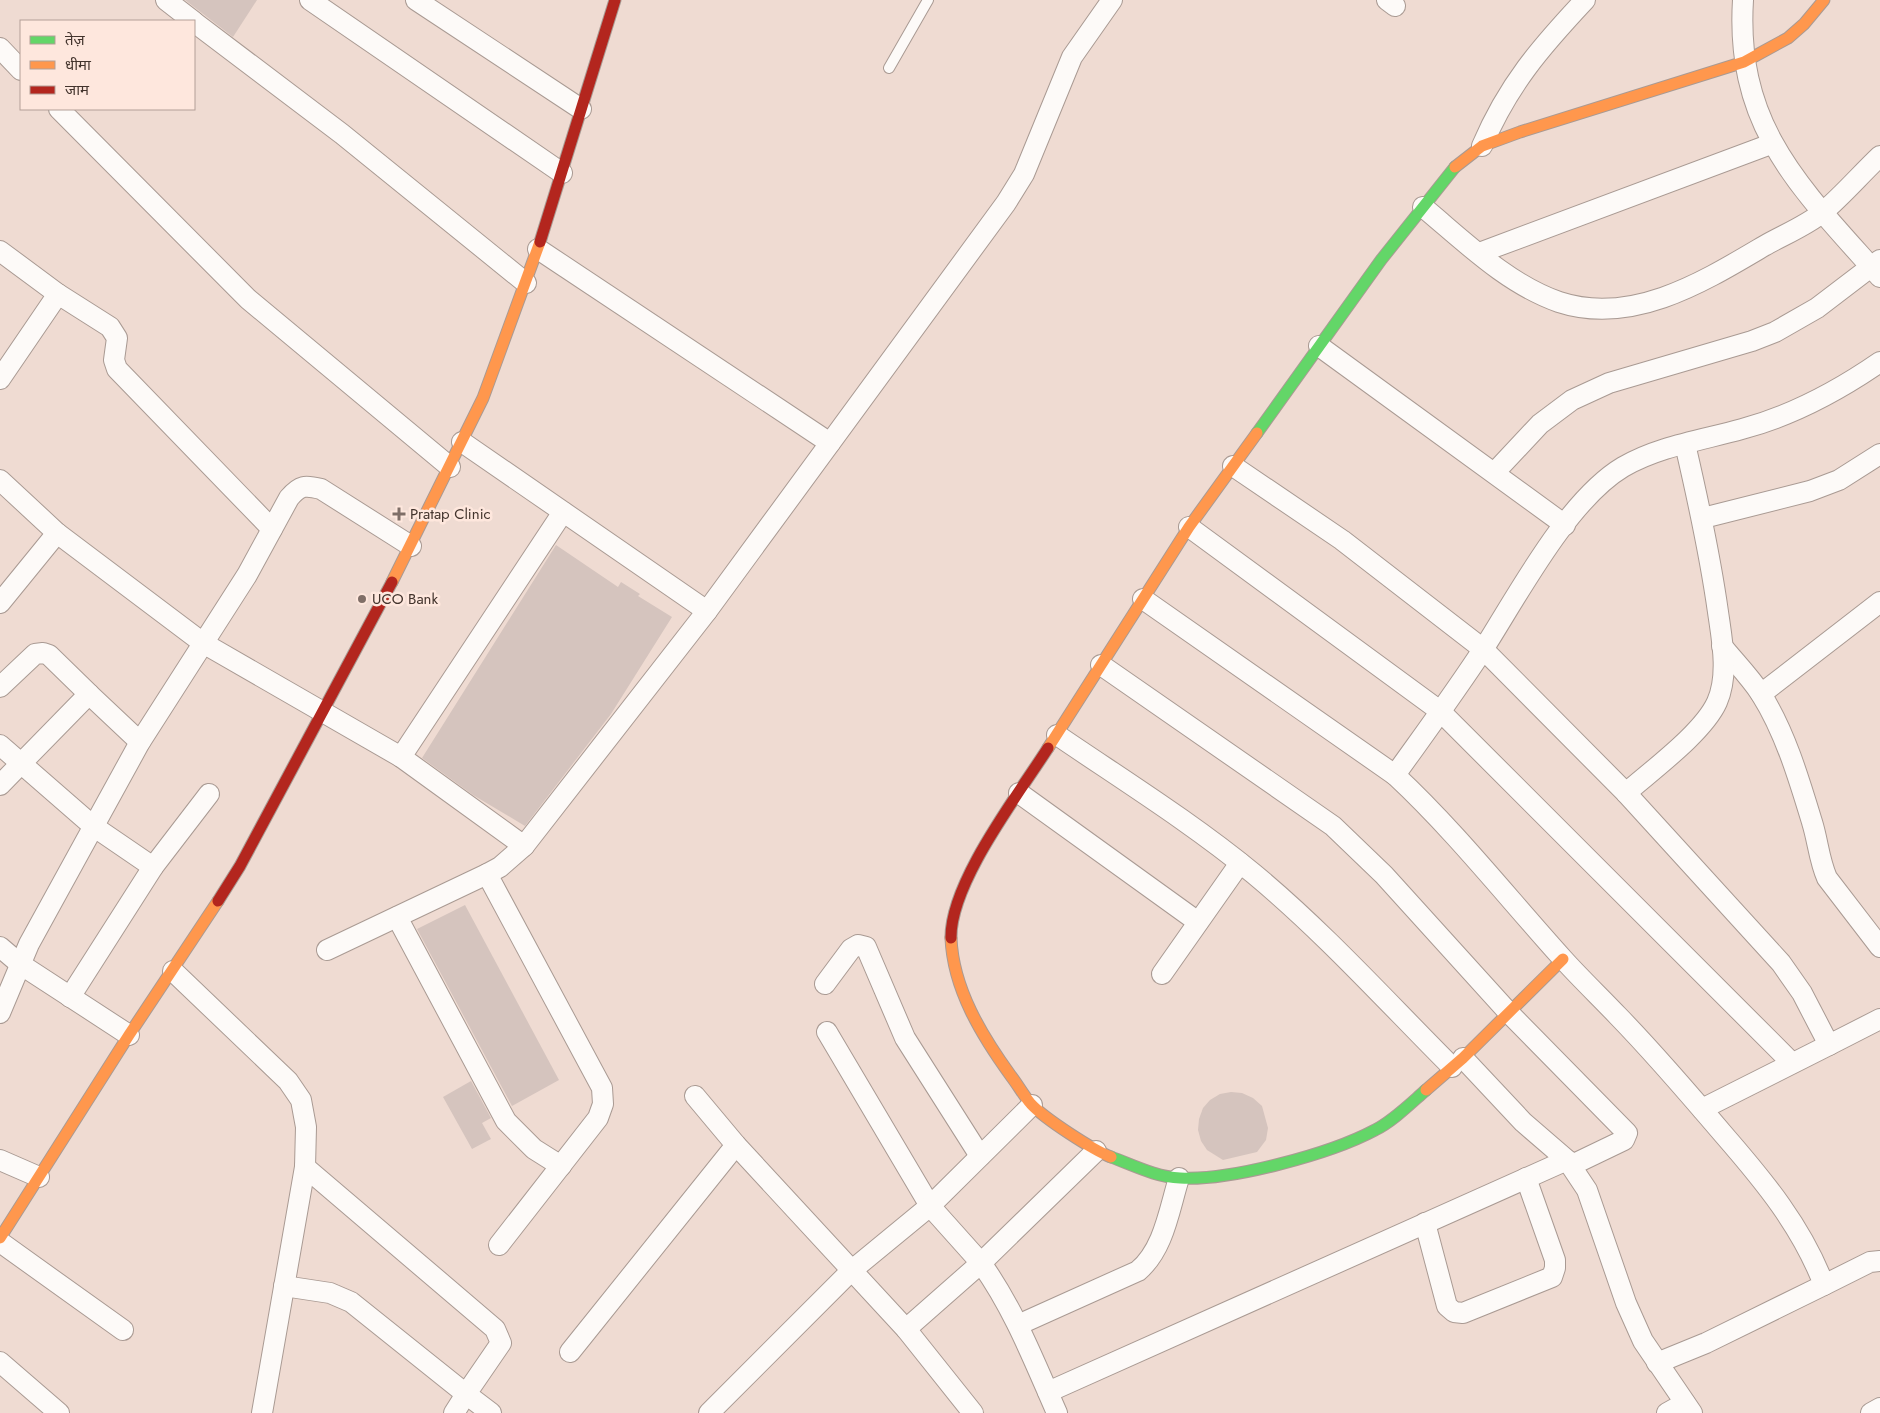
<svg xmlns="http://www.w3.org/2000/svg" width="1880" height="1413" viewBox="0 0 1880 1413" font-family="Jost,'Noto Sans Devanagari',sans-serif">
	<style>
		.building { fill: #d5c4be }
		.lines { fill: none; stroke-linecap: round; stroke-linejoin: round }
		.lane-casing { stroke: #a99a93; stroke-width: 12 }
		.street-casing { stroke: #a99a93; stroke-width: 22 }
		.fast-casing { stroke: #a99a93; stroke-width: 13 }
		.slow-casing { stroke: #a99a93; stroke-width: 13 }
		.jam-casing { stroke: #a99a93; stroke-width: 13 }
		.lane { stroke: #fdfaf8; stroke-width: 10 }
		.street { stroke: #fdfaf8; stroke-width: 20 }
		.fast { stroke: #63d668; stroke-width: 11 }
		.slow { stroke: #ff974d; stroke-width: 11 }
		.jam { stroke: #b3261e; stroke-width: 11 }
		.poi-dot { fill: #7f6e67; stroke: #fee7dd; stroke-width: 2 }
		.labels { text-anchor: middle; stroke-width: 5; stroke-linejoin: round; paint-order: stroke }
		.poi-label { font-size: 15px; fill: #43342d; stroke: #fee7dd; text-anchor: start }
	</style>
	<rect width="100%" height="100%" fill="#efdbd2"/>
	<g class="building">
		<polygon points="185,0 257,0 233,37"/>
		<polygon points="556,545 618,587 621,582 640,594 638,596 672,617 611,714 525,826 473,795 422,758"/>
		<polygon points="465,905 559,1080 512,1106 417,929"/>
		<polygon points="471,1081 491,1118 482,1123 491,1139 472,1149 443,1097"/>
		<polygon points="1231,1092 1242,1093 1253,1098 1262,1106 1268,1128 1266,1140 1257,1152 1223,1160 1207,1150 1201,1141 1198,1130 1199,1119 1203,1108 1210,1100 1220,1094"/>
	</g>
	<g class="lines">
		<defs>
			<polyline id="lane" points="889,68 928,0"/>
			<g id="street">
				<polyline points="166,0 193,21"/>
				<polyline points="310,0 562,173"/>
				<polyline points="416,0 581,109"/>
				<polyline points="1387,0 1395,6"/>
				<path d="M1743,0C1735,128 1801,188 1880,277"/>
				<polyline points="194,22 342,134 526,283"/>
				<polyline points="0,48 21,70"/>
				<polyline points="59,109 248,299 450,467"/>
				<path d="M1482,146C1508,85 1540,48 1585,0"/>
				<path d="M1423,207C1464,241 1507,284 1559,302C1632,326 1703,282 1764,246C1783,235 1806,226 1823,212C1843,195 1861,174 1880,156"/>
				<polyline points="538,249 830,443"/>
				<polyline points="0,251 58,294 110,327 117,338 114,360 117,369 272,529"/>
				<polyline points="1479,253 1771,144"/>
				<polyline points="1319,346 1565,525"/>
				<polyline points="0,379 58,294"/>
				<polyline points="462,442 707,611"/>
				<polyline points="1233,466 1342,540 1483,649 1626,793 1781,963 1802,993 1829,1045 1880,1019"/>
				<polyline points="1495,472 1540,424 1572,400 1609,383 1752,341 1775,332 1817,308 1880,260"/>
				<polyline points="0,480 57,533 203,643 401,757 524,846 707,611 1006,203 1024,174 1072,57 1112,0"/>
				<polyline points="1703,518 1810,491 1839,480 1880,454"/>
				<polyline points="1189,527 1440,711 1792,1063"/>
				<path d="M1143,599L1395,775C1456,832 1507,897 1563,959C1581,979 1600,997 1618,1016C1655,1054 1690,1095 1724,1135C1764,1181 1802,1227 1824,1285L1706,1343L1657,1363"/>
				<polyline points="0,603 57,533"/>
				<path d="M1722,646C1735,662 1750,677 1761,694C1785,732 1799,779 1812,822C1818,841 1819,860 1827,878L1880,947"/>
				<polyline points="1101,665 1333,826 1384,875 1509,1013 1627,1133 1624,1140 1572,1165"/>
				<polyline points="0,687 35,654 43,653 49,655 89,694"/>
				<polyline points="1761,694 1880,602"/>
				<path d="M1057,735C1123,780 1192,823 1254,874C1325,933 1387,1002 1452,1067"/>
				<polyline points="0,745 93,826 153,867 70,997"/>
				<polyline points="401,757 563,512"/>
				<path d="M1395,775C1425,733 1456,691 1484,648C1519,593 1568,500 1623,467C1659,446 1703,440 1742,429C1791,416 1838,391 1880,362"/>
				<polyline points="0,785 89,694 140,742"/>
				<polyline points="1019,793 1198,922"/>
				<path d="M1626,793C1652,770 1703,733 1717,702C1729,675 1722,640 1718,612C1710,555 1698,500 1685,444"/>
				<polyline points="153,867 209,794"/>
				<polyline points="487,874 602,1088 603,1104 598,1118 499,1245"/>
				<polyline points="397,917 506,1121 534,1149 561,1166"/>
				<polyline points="0,947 20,964 129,1035"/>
				<polyline points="327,950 487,874 500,867 524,846"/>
				<polyline points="173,971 288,1081 301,1100 306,1127 305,1167 262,1413"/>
				<polyline points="1162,974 1240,863"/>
				<polyline points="825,984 851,949 858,945 866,947 905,1038 980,1156"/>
				<path d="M0,1013L29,944L140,742L247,575L289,498C300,485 305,485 321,489L411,546"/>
				<polyline points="827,1032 930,1206 981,1263 906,1329"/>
				<polyline points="1463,1058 1523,1122 1567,1160 1587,1190 1626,1303 1643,1341 1692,1413"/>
				<polyline points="695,1096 736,1145 906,1329 973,1413"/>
				<polyline points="1702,1109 1829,1045"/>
				<polyline points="0,1160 39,1177"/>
				<polyline points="305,1167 495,1329 501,1343 466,1394 491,1413"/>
				<polyline points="1425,1223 1447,1306 1454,1312 1463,1313 1552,1277 1555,1268 1555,1260 1526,1178"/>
				<polyline points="0,1242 123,1330"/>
				<polyline points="1824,1285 1870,1262 1880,1261"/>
				<polyline points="284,1286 330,1293 351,1302 466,1394 454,1413"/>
				<path d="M1018,1325L1138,1271C1164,1249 1169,1210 1179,1178"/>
				<polyline points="570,1352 736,1145"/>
				<polyline points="0,1362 59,1413"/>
				<polyline points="1048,1392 1567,1160"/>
				<polyline points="709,1413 851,1271 930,1206 1032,1105"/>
				<path d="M1057,1413C1034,1361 1014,1309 981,1263L1096,1151"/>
				<polyline points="1667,1413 1685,1403"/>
				<polyline points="1871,1413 1880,1408"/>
			</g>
			<g id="fast">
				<polyline points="1257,433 1381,260 1455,167"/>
				<path d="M1111,1157C1133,1165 1156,1177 1180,1178C1230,1181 1330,1154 1375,1130C1393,1121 1410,1104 1426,1090"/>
			</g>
			<g id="slow">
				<polyline points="1455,167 1482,146 1520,132 1744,62 1788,38 1804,24 1824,0"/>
				<polyline points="392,582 483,398 540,242"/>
				<polyline points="1048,748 1189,527 1257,433"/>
				<path d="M951,938C953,989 982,1036 1011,1076C1018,1085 1024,1096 1031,1104C1045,1119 1093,1150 1111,1157"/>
				<polyline points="1426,1090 1463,1058 1563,959"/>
				<polyline points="0,1238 129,1035 218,901"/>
			</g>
			<g id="jam">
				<polyline points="540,242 615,0"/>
				<polyline points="218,901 240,866 392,582"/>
				<path d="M951,938C950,883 1018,795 1048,748"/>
			</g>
		</defs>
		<use href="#lane" class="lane-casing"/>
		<use href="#street" class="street-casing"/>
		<use href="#fast" class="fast-casing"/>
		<use href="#slow" class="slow-casing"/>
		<use href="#jam" class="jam-casing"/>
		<use href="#lane" class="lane"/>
		<use href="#street" class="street"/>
		<use href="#fast" class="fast"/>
		<use href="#slow" class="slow"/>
		<use href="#jam" class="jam"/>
	</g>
	<g class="poi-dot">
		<path d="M396.5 506.5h5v5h5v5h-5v5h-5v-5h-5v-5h5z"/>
		<circle cx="362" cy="599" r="5"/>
	</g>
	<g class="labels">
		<g class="poi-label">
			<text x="410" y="519">Pratap Clinic</text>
			<text x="372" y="604">UCO Bank</text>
		</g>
	</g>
	<rect x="20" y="20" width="175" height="90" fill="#fee7dd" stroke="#b39f97"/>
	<rect x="30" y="36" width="25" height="8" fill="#63d668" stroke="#b39f97"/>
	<text x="65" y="45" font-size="15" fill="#43342d">तेज़</text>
	<rect x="30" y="61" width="25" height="8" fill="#ff974d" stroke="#b39f97"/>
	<text x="65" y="70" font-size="15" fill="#43342d">धीमा</text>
	<rect x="30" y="86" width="25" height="8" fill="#b3261e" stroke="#b39f97"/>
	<text x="65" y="95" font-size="15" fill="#43342d">जाम</text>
</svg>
